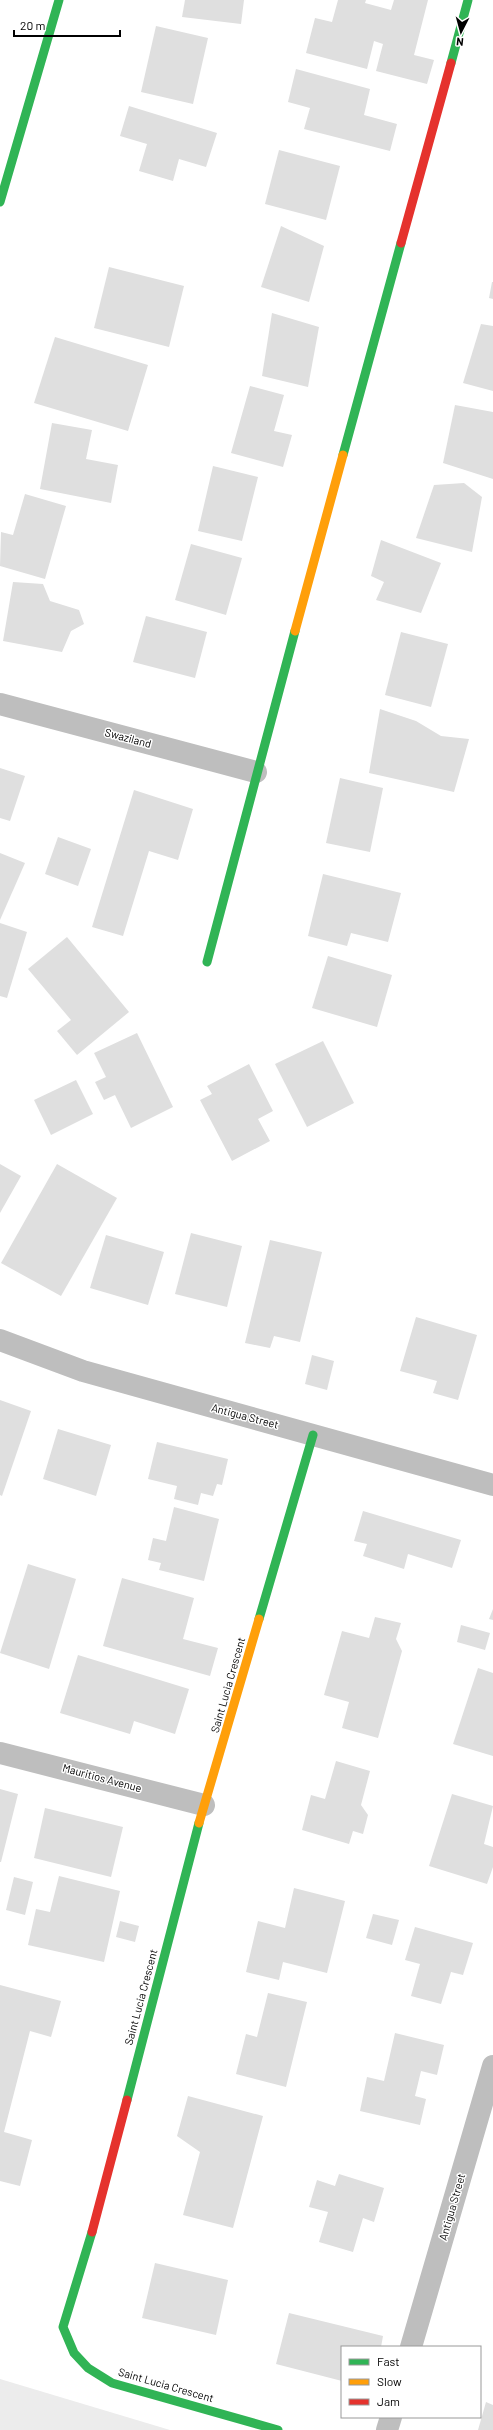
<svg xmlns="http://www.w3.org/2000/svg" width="493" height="2430" viewBox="0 0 493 2430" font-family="Barlow,sans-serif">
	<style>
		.green { fill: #ececec }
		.building { fill: #dfdfdf }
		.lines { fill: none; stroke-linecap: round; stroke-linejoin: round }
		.street { stroke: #bebebe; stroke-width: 22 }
		.fast { stroke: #30b455; stroke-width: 9 }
		.slow { stroke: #ff9f0a; stroke-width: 9 }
		.jam { stroke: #e5322d; stroke-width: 9 }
		.labels { text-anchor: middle; stroke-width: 3; stroke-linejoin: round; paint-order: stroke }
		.street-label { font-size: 11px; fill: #000; stroke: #fff }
	</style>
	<rect width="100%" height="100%" fill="#fff"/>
	<polygon class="green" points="0,2379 170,2430 0,2430"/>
	<g class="building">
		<polygon points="185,0 244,0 241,24 182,17"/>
		<polygon points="338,0 366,0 365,3 391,10 394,0 428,0 414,55 434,60 427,84 376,71 383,44 374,41 367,69 306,53 315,18 332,22"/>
		<polygon points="156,26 208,38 193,104 141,92"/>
		<polygon points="296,69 370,89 364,115 397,124 390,151 304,129 310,108 288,102"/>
		<polygon points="129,106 217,133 206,167 179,159 173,181 139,171 147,144 120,136"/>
		<polygon points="279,150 340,166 326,220 265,204"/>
		<polygon points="281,226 324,246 309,302 261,287"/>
		<polygon points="109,267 184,286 169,347 94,328"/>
		<polygon points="492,282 493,282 493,299 489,298"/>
		<polygon points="272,313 319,327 308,387 262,376"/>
		<polygon points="481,324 493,326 493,391 463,383"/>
		<polygon points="55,337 148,365 128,431 34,403"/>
		<polygon points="250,386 284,395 274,431 292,435 283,467 231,453"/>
		<polygon points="455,405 493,412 493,479 443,463"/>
		<polygon points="52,423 92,430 86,459 118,465 111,503 40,489"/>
		<polygon points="213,466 258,477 242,541 198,531"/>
		<polygon points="464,483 482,497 472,552 416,538 434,485"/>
		<polygon points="25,494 66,506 45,579 0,566 1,532 13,535"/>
		<polygon points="381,540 441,563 421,613 376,600 384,582 371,576"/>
		<polygon points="191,544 242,558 226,615 175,600"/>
		<polygon points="13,582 43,584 50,601 79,610 84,624 71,631 62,652 3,641"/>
		<polygon points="146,616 207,632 195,678 133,662"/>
		<polygon points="401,632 448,644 431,707 385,695"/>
		<polygon points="380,709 416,721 441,736 469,739 454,792 369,773"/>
		<polygon points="0,768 25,776 10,821 0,818"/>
		<polygon points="340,778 383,788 370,852 326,843"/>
		<polygon points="134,790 193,809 178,860 149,851 123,936 92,927"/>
		<polygon points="58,837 91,849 78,886 45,874"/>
		<polygon points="0,853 25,863 0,920"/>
		<polygon points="323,874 401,893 388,942 351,933 347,946 308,936"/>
		<polygon points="0,923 27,932 7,998 0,996"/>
		<polygon points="67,937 129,1012 77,1055 57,1031 71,1020 28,969"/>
		<polygon points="328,956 392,975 377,1027 312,1008"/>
		<polygon points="137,1033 173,1107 131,1128 115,1095 104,1100 95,1082 106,1077 94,1053"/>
		<polygon points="323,1041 354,1103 307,1127 275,1064"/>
		<polygon points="249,1064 273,1111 258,1119 270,1141 232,1161 200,1100 212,1094 207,1086"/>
		<polygon points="76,1080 93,1114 51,1135 34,1100"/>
		<polygon points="0,1164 21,1176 0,1213"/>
		<polygon points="57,1164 117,1198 61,1296 1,1263"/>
		<polygon points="191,1233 242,1246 227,1307 175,1294"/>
		<polygon points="106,1235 164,1252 148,1305 90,1288"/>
		<polygon points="270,1240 322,1252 300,1342 274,1336 270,1348 245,1343"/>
		<polygon points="416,1317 477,1335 458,1400 433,1393 437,1381 400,1371"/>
		<polygon points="312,1355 334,1361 327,1390 305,1384"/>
		<polygon points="0,1400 31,1411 2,1496 0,1495"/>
		<polygon points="58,1429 111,1445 96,1496 43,1479"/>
		<polygon points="157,1442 228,1459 222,1485 217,1484 213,1496 201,1493 198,1505 174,1499 177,1486 148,1479"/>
		<polygon points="174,1507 219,1519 204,1581 159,1570 161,1563 148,1560 153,1538 166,1541"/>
		<polygon points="363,1511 461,1540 452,1568 408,1554 404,1569 363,1556 367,1544 354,1541"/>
		<polygon points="28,1564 76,1579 49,1669 0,1653"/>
		<polygon points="122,1578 194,1598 183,1639 218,1648 210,1676 103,1646"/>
		<polygon points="493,1609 493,1620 489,1619"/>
		<polygon points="375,1617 401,1623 396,1639 402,1651 378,1738 342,1728 349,1702 324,1695 342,1631 369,1638"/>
		<polygon points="461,1625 490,1633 485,1650 457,1642"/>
		<polygon points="78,1655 189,1689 175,1734 134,1721 130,1734 60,1713"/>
		<polygon points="478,1668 493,1673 493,1756 453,1744"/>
		<polygon points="336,1761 370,1771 361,1805 368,1815 363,1834 353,1831 349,1844 302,1830 311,1795 325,1799"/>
		<polygon points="0,1789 18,1794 1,1862 0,1862"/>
		<polygon points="452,1794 493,1806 484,1844 493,1847 493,1867 487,1884 429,1866"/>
		<polygon points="45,1808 123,1827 111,1877 34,1858"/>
		<polygon points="59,1876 120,1891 104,1962 28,1945 36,1909 50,1912"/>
		<polygon points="14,1877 33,1882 25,1915 6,1910"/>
		<polygon points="294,1888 345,1901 327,1973 283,1962 279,1980 246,1972 258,1921 285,1928"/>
		<polygon points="373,1914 399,1920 392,1945 366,1938"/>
		<polygon points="120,1921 139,1926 135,1942 116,1937"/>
		<polygon points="415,1927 473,1943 463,1975 451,1972 441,2004 411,1996 420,1964 405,1960"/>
		<polygon points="0,1985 61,2001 51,2037 30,2031 4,2132 32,2140 20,2186 0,2181"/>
		<polygon points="268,1993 307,2002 286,2087 236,2074 246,2034 257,2037"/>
		<polygon points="395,2033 444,2045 437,2075 421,2071 415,2096 426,2099 420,2125 360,2111 367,2077 384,2081"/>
		<polygon points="188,2096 263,2116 233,2228 183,2215 200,2152 177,2136"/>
		<polygon points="339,2174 384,2188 374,2222 363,2218 353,2252 319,2242 328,2212 309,2207 317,2180 335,2186"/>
		<polygon points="155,2263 228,2280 216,2335 142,2318"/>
		<polygon points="289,2313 383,2336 381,2347 342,2347 342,2381 276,2364"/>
		<polygon points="486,2402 493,2405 493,2430 478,2430"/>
	</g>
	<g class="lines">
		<g class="street">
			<polyline points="0,704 256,772"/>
			<polyline points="0,1340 83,1371 493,1485"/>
			<polyline points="0,1753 204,1805"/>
			<polyline points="411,2347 493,2066"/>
			<polyline points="387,2430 391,2417"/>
		</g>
		<g class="fast">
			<polyline points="451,63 468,0"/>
			<polyline points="0,202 59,0"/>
			<polyline points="343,455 401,243"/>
			<polyline points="207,962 295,631"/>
			<polyline points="259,1619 313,1435"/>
			<polyline points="127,2100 199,1823"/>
			<polyline points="92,2232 63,2327 74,2353 88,2368 112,2383 278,2430"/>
		</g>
		<g class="slow">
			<polyline points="295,631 343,455"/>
			<polyline points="199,1823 259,1619"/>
		</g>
		<g class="jam">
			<polyline points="401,243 451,63"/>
			<polyline points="92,2232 127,2100"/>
		</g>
	</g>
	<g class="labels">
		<g class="street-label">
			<text transform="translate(128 738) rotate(15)" y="4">Swaziland</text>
			<text transform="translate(245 1416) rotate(15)" y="4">Antigua Street</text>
			<text transform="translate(228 1685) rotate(-74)" y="4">Saint Lucia Crescent</text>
			<text transform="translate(102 1778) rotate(15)" y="4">Mauritios Avenue</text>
			<text transform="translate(141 1997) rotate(-75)" y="4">Saint Lucia Crescent</text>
			<text transform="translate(452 2207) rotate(-74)" y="4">Antigua Street</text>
			<text transform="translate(166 2385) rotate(16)" y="4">Saint Lucia Crescent</text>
		</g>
	</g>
	<rect x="341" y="2346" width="140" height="72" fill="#ffffff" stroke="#999999"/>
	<rect x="349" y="2359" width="20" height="6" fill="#30b455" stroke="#999999"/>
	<text x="377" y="2366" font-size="12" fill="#000000">Fast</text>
	<rect x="349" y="2379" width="20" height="6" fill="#ff9f0a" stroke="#999999"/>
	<text x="377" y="2386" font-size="12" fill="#000000">Slow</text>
	<rect x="349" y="2399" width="20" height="6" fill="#e5322d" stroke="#999999"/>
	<text x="377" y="2406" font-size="12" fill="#000000">Jam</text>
	<g transform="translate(461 32) rotate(186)" stroke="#ffffff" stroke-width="3" paint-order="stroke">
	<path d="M0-3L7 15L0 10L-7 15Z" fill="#000000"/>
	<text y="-6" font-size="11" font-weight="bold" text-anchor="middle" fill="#000000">N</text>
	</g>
	<path d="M14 30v6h106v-6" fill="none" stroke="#000000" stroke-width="2"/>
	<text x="20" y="30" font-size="12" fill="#000000" stroke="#ffffff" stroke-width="3" paint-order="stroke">20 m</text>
</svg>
